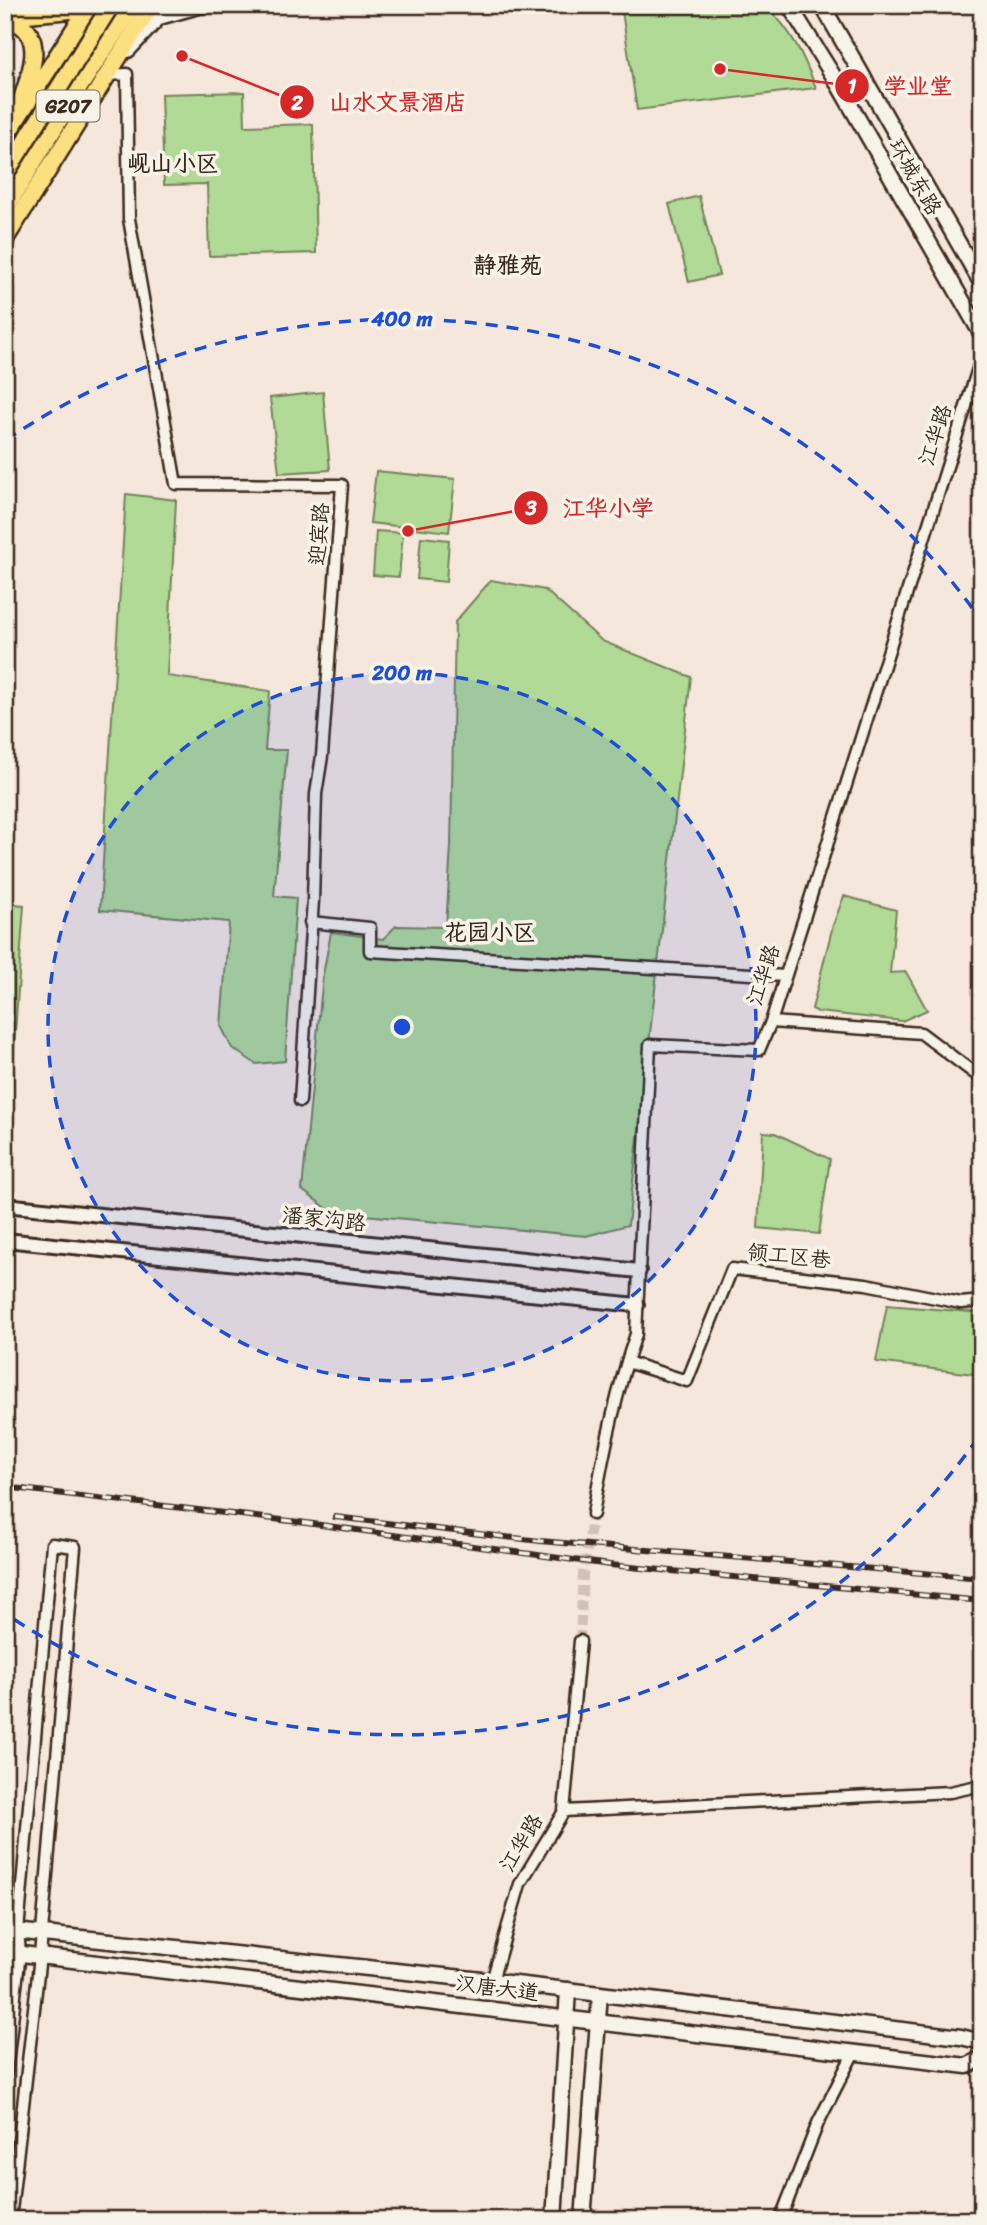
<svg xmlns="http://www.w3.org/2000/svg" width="987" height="2225" viewBox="0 0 987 2225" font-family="Sriracha,'LXGW WenKai TC',sans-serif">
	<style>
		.green { fill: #b1da97; stroke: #76825a; stroke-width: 2 }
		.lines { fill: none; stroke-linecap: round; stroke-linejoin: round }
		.minor-tunnel { stroke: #d1c1b7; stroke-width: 10; stroke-dasharray: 10 5; stroke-linecap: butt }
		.minor-casing { stroke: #3b2a1e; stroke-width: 15 }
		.tertiary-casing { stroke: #3b2a1e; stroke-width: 18 }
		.secondary-casing { stroke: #3b2a1e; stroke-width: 19 }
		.trunk-casing { stroke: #3b2a1e; stroke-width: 21 }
		.minor { stroke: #f7f3e8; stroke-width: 10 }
		.tertiary { stroke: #f7f3e8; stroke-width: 12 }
		.secondary { stroke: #f7f3e8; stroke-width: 14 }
		.trunk { stroke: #fce080; stroke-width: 16 }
		.rail-casing { stroke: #3b2a1e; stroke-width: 6 }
		.rail { stroke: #f7f3e8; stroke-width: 3.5; stroke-dasharray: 10; stroke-linecap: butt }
		.trunk-bridge-casing { stroke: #3b2a1e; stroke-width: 21; stroke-linecap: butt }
		.trunk-bridge { stroke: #fce080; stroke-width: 16 }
		.ring { fill: none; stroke: #1d4ed8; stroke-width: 3.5; stroke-dasharray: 12 9 }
		.labels { text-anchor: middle; stroke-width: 7; stroke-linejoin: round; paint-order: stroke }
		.shield { fill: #f7f3e8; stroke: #73665b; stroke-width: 2 }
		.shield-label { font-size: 19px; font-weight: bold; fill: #3b2a1e }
		.street-label { font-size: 21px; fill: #3b2a1e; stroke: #f7f3e8 }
		.neighbourhood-label { font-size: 23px; font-weight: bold; fill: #3b2a1e; stroke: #f7f3e8 }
		.centre { fill: #1d4ed8; stroke: #f7f3e8; stroke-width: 3.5 }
		.ring-label { font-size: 21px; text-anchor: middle; font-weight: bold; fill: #1d4ed8; stroke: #f7f3e8; stroke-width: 7; stroke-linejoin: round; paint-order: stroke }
		.leader { fill: none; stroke: #d62828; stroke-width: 2.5 }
		.callout-dot { fill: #d62828; stroke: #f7f3e8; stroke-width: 2.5 }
		.mark-label { font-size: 21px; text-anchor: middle; font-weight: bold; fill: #fff }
		.callout-label { font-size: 23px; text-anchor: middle; font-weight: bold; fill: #d62828; stroke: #f7f3e8; stroke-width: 7; stroke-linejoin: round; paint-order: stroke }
	</style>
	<rect width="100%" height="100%" fill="#f6e7dd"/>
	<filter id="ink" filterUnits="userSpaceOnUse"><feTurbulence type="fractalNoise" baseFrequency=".0143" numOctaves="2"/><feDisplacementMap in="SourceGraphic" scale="14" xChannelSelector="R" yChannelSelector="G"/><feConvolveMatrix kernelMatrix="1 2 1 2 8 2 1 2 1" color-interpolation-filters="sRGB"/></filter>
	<g filter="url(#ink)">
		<g class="green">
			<path d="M621,5H765C792,31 803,54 816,88L637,110Z"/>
			<polygon points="244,92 245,126 313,124 316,253 209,256 207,184 164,185 161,94"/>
			<polygon points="699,196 719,275 689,282 669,204"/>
			<polygon points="323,392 330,470 279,473 270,398"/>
			<polygon points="376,471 455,479 449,532 370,523"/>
			<polygon points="126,494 176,500 167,676 270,691 265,750 287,750 274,896 296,898 285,1061 256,1064 232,1048 221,1026 229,922 100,910"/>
			<polygon points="376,531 403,533 399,577 373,575"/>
			<polygon points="421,537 449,540 446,582 417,579"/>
			<polygon points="491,580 545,590 602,641 691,677 628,1225 586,1236 332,1212 302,1190 323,975 331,932 383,939 396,926 446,927 451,846 455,622"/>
			<polygon points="844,896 896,910 890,973 906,972 927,1010 902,1021 818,1012 812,1009 833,925"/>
			<polygon points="5,903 24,905 9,1118 5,1117"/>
			<polygon points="763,1132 775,1133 830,1159 819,1234 758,1228"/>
			<polygon points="887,1305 982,1313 982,1375 876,1362"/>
		</g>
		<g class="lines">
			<polyline class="minor-tunnel" points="580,1641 583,1574 593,1514"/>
			<defs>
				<g id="minor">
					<polyline points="107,75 127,74 129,219 176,484 342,485 322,756 316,794 313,900 300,1101"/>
					<polyline points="310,922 370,928 370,951 785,976"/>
					<polyline points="771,1022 921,1033 982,1079"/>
					<polyline points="627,1362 687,1381 732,1269 866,1284 961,1303 982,1301"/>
					<path d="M593,1514C603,1453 616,1392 636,1334L650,1045L759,1050L771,1022L982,356"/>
					<polyline points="564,1811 950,1792 982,1785"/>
					<polyline points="492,1981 520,1884 564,1811 580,1641"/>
					<polyline points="5,2081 20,1953 18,1931 52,1544 75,1547 40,1956 10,2220"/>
					<polyline points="780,2220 818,2123 854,2052"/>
				</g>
				<g id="tertiary">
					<polyline points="5,1205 639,1271"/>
					<polyline points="5,1240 637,1305"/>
				</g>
				<g id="secondary">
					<polyline points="789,5 834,77 982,335"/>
					<polyline points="822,5 982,284"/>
					<polyline points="128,50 159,17 202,5"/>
					<polyline points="5,1930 492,1981 961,2037 982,2042"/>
					<polyline points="5,1952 967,2066 982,2058"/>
					<polyline points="554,2220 568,1990"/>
					<polyline points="583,2220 600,1994"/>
				</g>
				<g id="trunk">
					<polyline points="5,16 93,8"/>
					<path d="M5,18C10,20 17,22 21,25C45,42 28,80 21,102"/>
					<polyline points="5,137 90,5"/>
					<polyline points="5,209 76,92 133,5"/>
					<polyline points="5,239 151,5"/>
				</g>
			</defs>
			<use href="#minor" class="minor-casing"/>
			<use href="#tertiary" class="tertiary-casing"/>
			<use href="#secondary" class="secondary-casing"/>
			<use href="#trunk" class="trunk-casing"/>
			<use href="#minor" class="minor"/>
			<use href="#tertiary" class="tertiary"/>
			<use href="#secondary" class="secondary"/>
			<use href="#trunk" class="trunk"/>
			<defs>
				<g id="rail">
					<polyline points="5,1487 299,1522 610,1565 982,1601"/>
					<polyline points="335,1517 540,1541 982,1578"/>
				</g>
			</defs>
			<use href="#rail" class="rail-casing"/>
			<use href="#rail" class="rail"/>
			<defs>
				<polyline id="trunk-bridge" points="5,174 111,5"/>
			</defs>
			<use href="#trunk-bridge" class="trunk-bridge-casing"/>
			<use href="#trunk-bridge" class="trunk-bridge"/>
		</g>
	</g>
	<circle cx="402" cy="1027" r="354" fill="#1d4ed8" fill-opacity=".12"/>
	<g class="ring">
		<circle cx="402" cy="1027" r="354"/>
		<path d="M978 1438A708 708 0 0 1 6 1614M6 440A708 708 0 0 1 978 616"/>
	</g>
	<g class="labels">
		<rect class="shield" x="36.5" y="90.5" width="63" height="31" rx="5"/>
		<g class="shield-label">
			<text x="68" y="113">G207</text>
		</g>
		<g class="street-label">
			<text transform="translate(915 177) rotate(60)" y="7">环城东路</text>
			<text transform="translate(935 435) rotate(-72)" y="7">江华路</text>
			<text transform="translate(319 534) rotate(-86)" y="7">迎宾路</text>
			<text transform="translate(763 975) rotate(-72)" y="7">江华路</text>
			<text transform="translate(324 1219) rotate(6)" y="7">潘家沟路</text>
			<text transform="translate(789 1256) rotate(6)" y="7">领工区巷</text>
			<text transform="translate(521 1843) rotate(-59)" y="7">江华路</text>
			<text transform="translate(497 1988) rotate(7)" y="7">汉唐大道</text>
		</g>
		<g class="neighbourhood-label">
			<text x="173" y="171">岘山小区</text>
			<text x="508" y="273">静雅苑</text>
			<text x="490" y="940">花园小区</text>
		</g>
	</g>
	<circle cx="402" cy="1027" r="10" class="centre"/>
	<g class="ring-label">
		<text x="402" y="326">400 m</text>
		<text x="402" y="680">200 m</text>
	</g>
	<path class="leader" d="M720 69L852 86M182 56L297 102M408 531L531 508"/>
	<g class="callout-dot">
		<circle cx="720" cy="69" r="7"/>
		<circle cx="182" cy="56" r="7"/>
		<circle cx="408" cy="531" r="7"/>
		<circle cx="852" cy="86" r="18"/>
		<circle cx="297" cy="102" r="18"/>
		<circle cx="531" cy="508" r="18"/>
	</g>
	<g class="mark-label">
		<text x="852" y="93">1</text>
		<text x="297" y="110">2</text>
		<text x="531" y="515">3</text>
	</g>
	<g class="callout-label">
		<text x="918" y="94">学业堂</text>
		<text x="398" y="110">山水文景酒店</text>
		<text x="608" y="516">江华小学</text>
	</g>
	<rect width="987" height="2225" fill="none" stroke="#f7f3e8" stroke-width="28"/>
	<rect x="14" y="14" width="959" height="2197" fill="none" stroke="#3b2a1e" stroke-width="2.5" filter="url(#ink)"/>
</svg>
